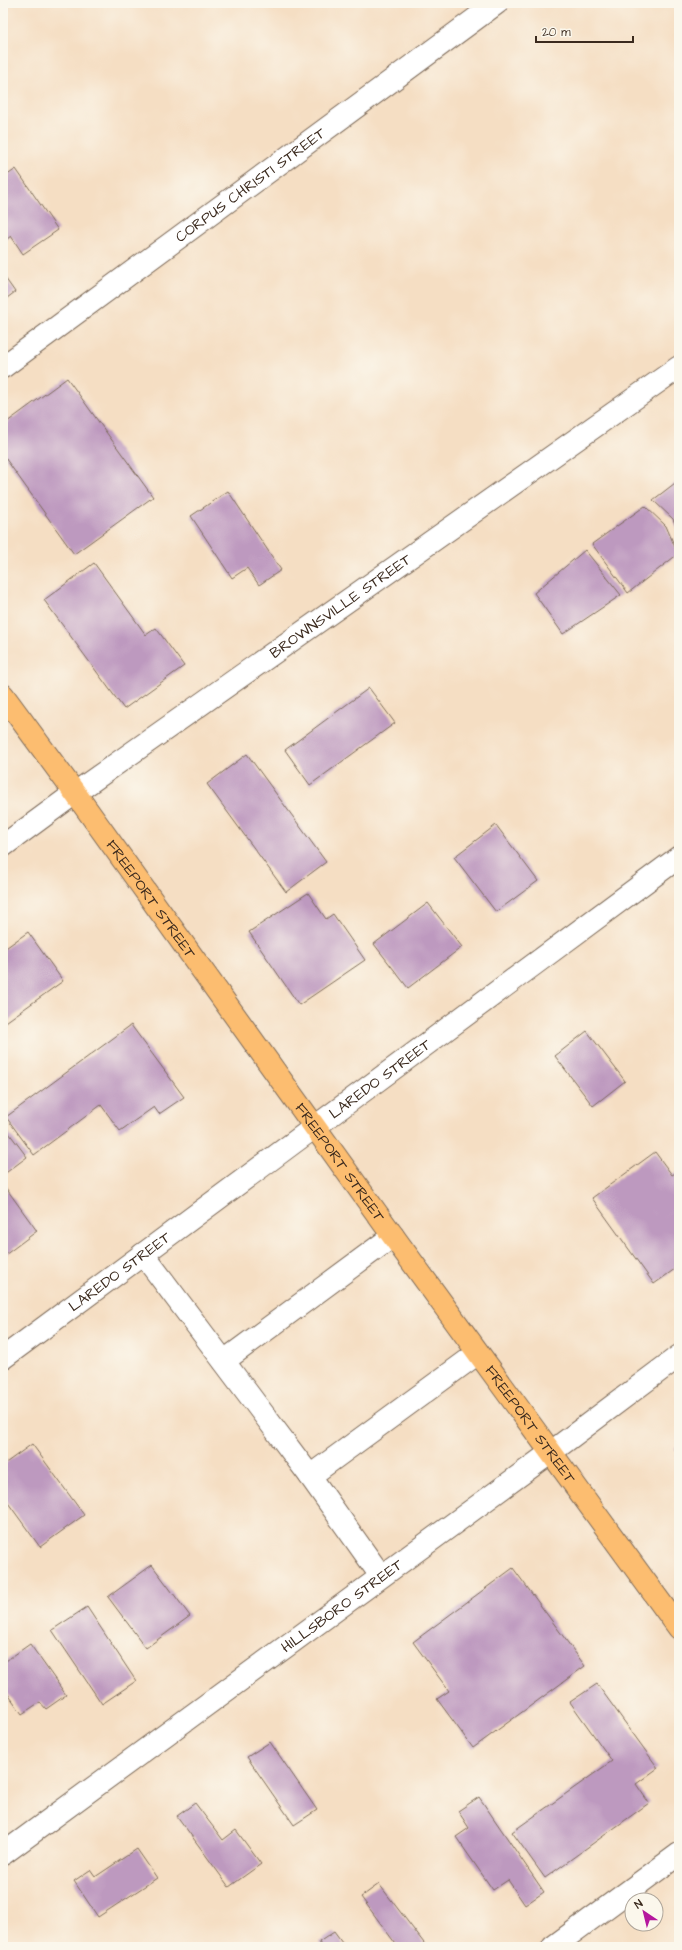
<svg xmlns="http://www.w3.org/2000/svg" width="682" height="1950" viewBox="0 0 682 1950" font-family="'Architects Daughter',sans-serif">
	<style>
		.building { fill: #bd99bf }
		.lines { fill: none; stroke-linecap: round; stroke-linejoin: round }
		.minor-casing { stroke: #7c6958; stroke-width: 24 }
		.major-casing { stroke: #7c6958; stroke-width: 24 }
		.minor { stroke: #fff; stroke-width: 22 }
		.major { stroke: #fcbd6f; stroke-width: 22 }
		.labels { text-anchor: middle; stroke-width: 4; stroke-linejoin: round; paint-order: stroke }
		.street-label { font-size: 15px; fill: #3b2a1e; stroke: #fbf7ec }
	</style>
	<rect width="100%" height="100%" fill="#fbf7ec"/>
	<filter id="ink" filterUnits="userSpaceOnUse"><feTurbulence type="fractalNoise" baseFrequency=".025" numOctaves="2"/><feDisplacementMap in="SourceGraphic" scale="8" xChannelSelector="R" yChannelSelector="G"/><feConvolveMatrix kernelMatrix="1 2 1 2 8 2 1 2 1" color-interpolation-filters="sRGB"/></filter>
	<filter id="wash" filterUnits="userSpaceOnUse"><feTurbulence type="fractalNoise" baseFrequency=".012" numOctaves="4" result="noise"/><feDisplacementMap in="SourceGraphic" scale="16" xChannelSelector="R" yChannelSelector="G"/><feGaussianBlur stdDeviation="0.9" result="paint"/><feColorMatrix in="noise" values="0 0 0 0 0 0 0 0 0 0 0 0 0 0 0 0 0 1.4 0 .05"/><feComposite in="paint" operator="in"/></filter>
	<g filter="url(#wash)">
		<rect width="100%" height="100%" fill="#f5dec3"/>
		<g id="blocks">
			<g class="building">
				<polygon points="16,169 58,230 23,254 11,236 3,242 3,178"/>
				<polygon points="3,275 15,292 3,301"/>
				<polygon points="67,378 153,497 74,554 3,455 3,425"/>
				<polygon points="679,480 679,533 673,519 653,500"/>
				<polygon points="228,491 281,570 259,585 247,568 232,578 191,516"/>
				<polygon points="645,506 666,526 678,554 628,593 592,544"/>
				<polygon points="585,550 621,595 563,634 534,593"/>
				<polygon points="94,563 146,635 156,628 184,666 124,709 44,600"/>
				<polygon points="369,688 395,723 310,785 285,750"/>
				<polygon points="247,754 326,862 286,892 207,784"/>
				<polygon points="496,825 538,881 496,912 454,857"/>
				<polygon points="308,893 326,919 333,914 365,960 299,1005 249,932"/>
				<polygon points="428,903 462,947 408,988 374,944"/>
				<polygon points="28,932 63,981 3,1024 3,950"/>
				<polygon points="131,1025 184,1097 159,1114 154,1107 120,1131 101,1105 34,1155 6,1117"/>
				<polygon points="587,1031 625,1081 593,1106 555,1056"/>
				<polygon points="3,1125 27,1157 3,1175"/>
				<polygon points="655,1152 672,1175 679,1171 679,1266 654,1284 592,1198"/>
				<polygon points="3,1184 37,1231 5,1255 3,1251"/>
				<polygon points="32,1444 84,1515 40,1547 3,1496 3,1465"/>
				<polygon points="679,1444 679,1454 674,1448"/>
				<polygon points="152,1565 190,1616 146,1648 108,1597"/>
				<polygon points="513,1568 585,1666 473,1748 437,1699 449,1691 413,1642"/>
				<polygon points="87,1607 136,1681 102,1704 52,1630"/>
				<polygon points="30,1644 66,1695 46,1709 40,1702 22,1714 3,1687 3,1663"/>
				<polygon points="597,1684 658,1768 636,1784 649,1803 545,1878 512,1832 612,1761 570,1702"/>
				<polygon points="270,1742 317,1810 294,1825 247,1757"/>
				<polygon points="479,1797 544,1892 525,1905 508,1880 493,1890 456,1837 469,1828 458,1811"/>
				<polygon points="195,1803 223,1840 236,1830 261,1864 229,1887 177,1816"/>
				<polygon points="137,1849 157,1878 98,1917 74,1881 90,1870 95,1877"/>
				<polygon points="379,1884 427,1947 398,1947 361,1897"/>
				<polygon points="334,1932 345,1947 322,1947 319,1942"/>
			</g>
		</g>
	</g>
	<g filter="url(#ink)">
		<use href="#blocks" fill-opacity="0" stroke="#7c6958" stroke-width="1"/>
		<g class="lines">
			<defs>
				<g id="minor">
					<path id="s1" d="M3,367L497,3"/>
					<path id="s2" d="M3,846L75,793L679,367"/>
					<polyline points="143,1254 310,1476 381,1576"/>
					<path id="s3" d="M3,1358L679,857"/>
					<polyline points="224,1361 393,1236"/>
					<polyline points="310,1476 478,1353"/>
					<path id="s4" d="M3,1854L550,1453L679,1356"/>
					<polyline points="553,1947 679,1854"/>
				</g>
				<g id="major">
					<path id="s5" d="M3,695L75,793L393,1236L679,1628"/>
				</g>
			</defs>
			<use href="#minor" class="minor-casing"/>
			<use href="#major" class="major-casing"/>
			<use href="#minor" class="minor"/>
			<use href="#major" class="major"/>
		</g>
	</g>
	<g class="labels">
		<g class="street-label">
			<text dy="5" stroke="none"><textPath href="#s1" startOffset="307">CORPUS CHRISTI STREET</textPath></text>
			<text dy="5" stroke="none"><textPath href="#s2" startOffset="414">BROWNSVILLE STREET</textPath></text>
			<text dy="5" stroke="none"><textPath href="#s5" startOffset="252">FREEPORT STREET</textPath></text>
			<text dy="5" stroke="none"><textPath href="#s3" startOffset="469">LAREDO STREET</textPath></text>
			<text dy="5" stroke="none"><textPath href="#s5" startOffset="576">FREEPORT STREET</textPath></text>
			<text dy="5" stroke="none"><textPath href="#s3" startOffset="145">LAREDO STREET</textPath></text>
			<text dy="5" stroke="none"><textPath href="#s5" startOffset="900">FREEPORT STREET</textPath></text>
			<text dy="5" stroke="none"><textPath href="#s4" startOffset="420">HILLSBORO STREET</textPath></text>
		</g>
	</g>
	<rect width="682" height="1950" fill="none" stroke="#fbf7ec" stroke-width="16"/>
	<g transform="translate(644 1912) rotate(325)"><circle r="19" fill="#fbf7ec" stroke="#aea59a"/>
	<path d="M0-3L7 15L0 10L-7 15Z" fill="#b5179e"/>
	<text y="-6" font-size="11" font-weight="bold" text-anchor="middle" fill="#3b2a1e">N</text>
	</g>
	<path d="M536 36v6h97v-6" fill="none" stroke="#3b2a1e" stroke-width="2"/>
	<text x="542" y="36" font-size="12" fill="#3b2a1e" stroke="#fbf7ec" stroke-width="3" paint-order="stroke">20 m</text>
</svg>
